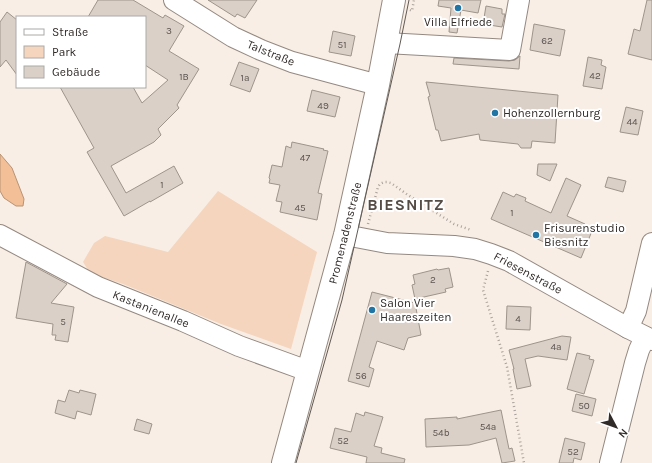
<svg xmlns="http://www.w3.org/2000/svg" width="652" height="463" viewBox="0 0 652 463" font-family="Karla,sans-serif">
	<style>
		.green { fill: #f5d5bd }
		.water { fill: #f2bf97; stroke: #b89376 }
		.building { fill: #dbd0c7; stroke: #9e948c }
		.lines { fill: none; stroke-linecap: round; stroke-linejoin: round }
		.minor-casing { stroke: #948981; stroke-width: 22 }
		.major-casing { stroke: #948981; stroke-width: 24 }
		.path { stroke: #aaa29b; stroke-width: 2.5; stroke-dasharray: 1 3; stroke-linecap: butt }
		.minor { stroke: #fff; stroke-width: 20 }
		.major { stroke: #fff; stroke-width: 22 }
		.tram { stroke: #605a55; stroke-width: 1 }
		.poi-dot { fill: #2075a5; stroke: #fff; stroke-width: 1.5 }
		.labels { text-anchor: middle; stroke-width: 4; stroke-linejoin: round; paint-order: stroke }
		.number-label { font-size: 10px; fill: #5b5450 }
		.poi-label { font-size: 12px; fill: #302b28; stroke: #fff; text-anchor: start }
		.street-label { font-size: 12px; fill: #302b28; stroke: #fff }
		.district-label { font-size: 16px; font-weight: bold; letter-spacing: 1px; fill: #554c45; stroke: #fff }
	</style>
	<rect width="100%" height="100%" fill="#f9eee5"/>
	<polygon class="green" points="218,191 317,252 291,349 221,324 123,284 90,273 83,262 94,243 105,236 168,252"/>
	<polygon class="water" points="0,154 12,168 24,199 23,206 16,206 4,198 0,191"/>
	<g class="building">
		<polygon points="98,0 133,0 163,18 165,15 184,26 169,51 199,69 177,105 179,108 158,129 161,135 154,142 111,166 126,193 174,166 183,183 150,202 150,201 124,216 87,152 94,148 60,87 133,87 142,103 168,80 145,65 145,17 88,17"/>
		<polygon points="208,0 257,0 245,18 237,14 235,17"/>
		<polygon points="439,0 481,0 478,13 461,10 457,33 449,32 451,8 438,6"/>
		<polygon points="647,0 652,0 652,60 628,54 634,29 640,31"/>
		<polygon points="486,6 502,9 502,14 505,14 502,27 483,24"/>
		<polygon points="7,12 17,20 17,75 6,60 0,67 0,22"/>
		<polygon points="534,24 565,30 560,56 530,50"/>
		<polygon points="333,31 355,36 351,56 329,52"/>
		<polygon points="520,56 519,69 453,64 454,58 509,61 515,60"/>
		<polygon points="588,57 602,60 601,65 606,67 602,89 583,86"/>
		<polygon points="239,62 259,69 250,92 230,85"/>
		<polygon points="426,82 558,95 555,143 532,141 531,148 521,148 518,144 480,140 479,134 441,141 438,130 436,130 428,97 430,96"/>
		<polygon points="312,90 340,97 335,117 307,111"/>
		<polygon points="626,107 643,111 638,135 620,132"/>
		<polygon points="292,142 324,149 323,150 328,151 318,193 322,194 317,220 280,212 282,202 276,201 280,185 269,183 270,179 269,178 272,165 282,167 286,146 291,148"/>
		<polygon points="538,164 557,164 550,181 537,175"/>
		<polygon points="608,177 626,181 623,192 605,187"/>
		<polygon points="566,178 581,185 567,216 585,224 584,227 592,231 581,258 491,219 503,192 514,197 516,194 526,198 525,201 551,213"/>
		<polygon points="26,262 67,284 51,303 74,307 68,342 55,340 56,335 52,335 53,324 16,318"/>
		<polygon points="449,268 453,287 445,289 446,292 415,299 412,285 415,284 413,275 437,269 438,270"/>
		<polygon points="372,292 415,303 421,335 408,338 404,350 377,341 369,367 374,369 369,387 348,381"/>
		<polygon points="507,306 531,307 530,330 506,329"/>
		<polygon points="562,336 571,337 567,360 538,356 525,359 531,386 517,389 513,369 514,369 509,350"/>
		<polygon points="577,353 590,356 589,359 594,360 584,394 567,389"/>
		<polygon points="69,390 79,393 80,390 96,394 91,415 77,411 75,419 55,413 58,400 65,402"/>
		<polygon points="576,394 596,399 592,416 572,411"/>
		<polygon points="501,410 509,449 512,448 515,461 502,463 496,438 469,445 426,447 425,419 457,417 457,419"/>
		<polygon points="365,412 383,417 374,446 382,448 381,453 405,459 404,463 366,463 367,457 330,448 335,428 351,432 356,413 364,416"/>
		<polygon points="137,419 152,424 149,434 134,430"/>
		<polygon points="565,438 585,443 581,460 574,458 573,463 559,463"/>
	</g>
	<g class="lines">
		<defs>
			<g id="minor">
				<polyline points="174,0 233,37 261,50 292,62 378,85"/>
				<polyline points="386,43 422,45 510,50 519,0"/>
				<polyline points="0,235 98,287 183,321 239,346 308,371"/>
				<polyline points="345,235 387,243 454,246 475,249 491,254 509,261 628,328 652,340"/>
				<polyline points="628,328 636,311 652,243"/>
				<polyline points="610,463 635,363 639,350 645,337"/>
			</g>
			<polyline id="major" points="283,463 345,235 378,85 394,0"/>
		</defs>
		<use href="#minor" class="minor-casing"/>
		<use href="#major" class="major-casing"/>
		<g class="path">
			<polyline points="410,10 412,11 414,0"/>
			<polyline points="368,224 378,187 380,184 384,182 387,182 391,183 408,195 454,224 471,230"/>
			<polyline points="488,271 483,290 507,367 524,463"/>
		</g>
		<use href="#minor" class="minor"/>
		<use href="#major" class="major"/>
		<polyline class="tram" points="296,463 342,300 400,44 409,0"/>
	</g>
	<g class="poi-dot">
		<circle cx="458" cy="8" r="4"/>
		<circle cx="495" cy="113" r="4"/>
		<circle cx="536" cy="235" r="4"/>
		<circle cx="372" cy="310" r="4"/>
	</g>
	<g class="labels">
		<g class="number-label">
			<text x="169" y="34">3</text>
			<text x="547" y="44">62</text>
			<text x="342" y="48">51</text>
			<text x="595" y="79">42</text>
			<text x="184" y="80">1B</text>
			<text x="245" y="81">1a</text>
			<text x="323" y="109">49</text>
			<text x="632" y="125">44</text>
			<text x="305" y="161">47</text>
			<text x="162" y="188">1</text>
			<text x="300" y="211">45</text>
			<text x="512" y="216">1</text>
			<text x="433" y="283">2</text>
			<text x="518" y="322">4</text>
			<text x="63" y="325">5</text>
			<text x="556" y="350">4a</text>
			<text x="361" y="379">56</text>
			<text x="584" y="409">50</text>
			<text x="488" y="430">54a</text>
			<text x="441" y="436">54b</text>
			<text x="343" y="444">52</text>
			<text x="573" y="455">52</text>
		</g>
		<g class="poi-label">
			<text x="458" y="26" text-anchor="middle">Villa Elfriede</text>
			<text x="503" y="117">Hohenzollernburg</text>
			<text x="544" y="232">Frisurenstudio<tspan x="544" dy="14">Biesnitz</tspan></text>
			<text x="380" y="307">Salon Vier<tspan x="380" dy="14">Haareszeiten</tspan></text>
		</g>
		<g class="street-label">
			<text transform="translate(271 53) rotate(22)" y="4">Talstraße</text>
			<text transform="translate(345 233) rotate(-76)" y="4">Promenadenstraße</text>
			<text transform="translate(528 273) rotate(28)" y="4">Friesenstraße</text>
			<text transform="translate(151 309) rotate(22)" y="4">Kastanienallee</text>
		</g>
		<g class="district-label">
			<text x="406" y="210">BIESNITZ</text>
		</g>
	</g>
	<rect x="16" y="16" width="130" height="72" fill="#ffffff" stroke="#acaaa9"/>
	<rect x="24" y="29" width="20" height="6" fill="#ffffff" stroke="#acaaa9"/>
	<text x="52" y="36" font-size="12" fill="#302b28">Straße</text>
	<rect x="24" y="46" width="20" height="12" fill="#f5d5bd" stroke="#acaaa9"/>
	<text x="52" y="56" font-size="12" fill="#302b28">Park</text>
	<rect x="24" y="66" width="20" height="12" fill="#dbd0c7" stroke="#acaaa9"/>
	<text x="52" y="76" font-size="12" fill="#302b28">Gebäude</text>
	<g transform="translate(616 427) rotate(131)" stroke="#ffffff" stroke-width="3" paint-order="stroke">
	<path d="M0-3L7 15L0 10L-7 15Z" fill="#302b28"/>
	<text y="-6" font-size="11" font-weight="bold" text-anchor="middle" fill="#302b28">N</text>
	</g>
</svg>
